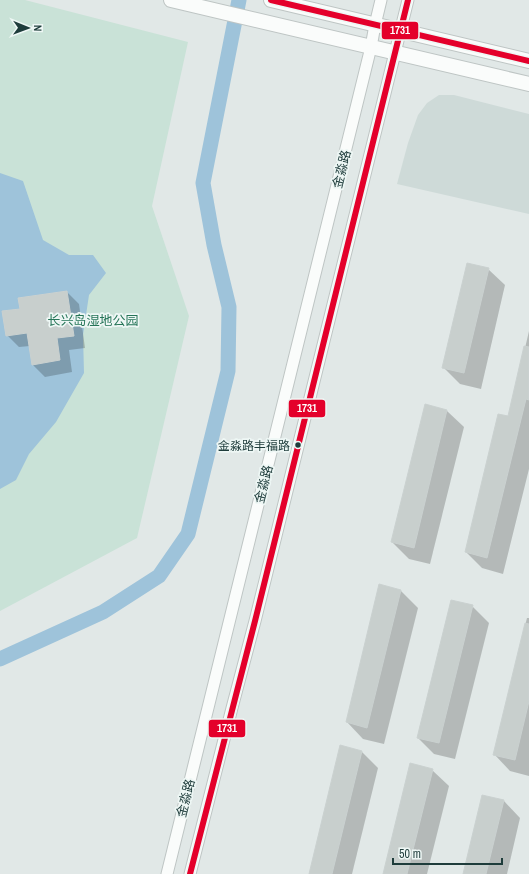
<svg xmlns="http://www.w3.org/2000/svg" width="529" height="874" viewBox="0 0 529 874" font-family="'Archivo Narrow','Noto Sans SC',sans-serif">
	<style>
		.built { fill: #cedad8 }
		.green { fill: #c9e2d7 }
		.water { fill: #9ec3da }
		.shadow { fill: #0003 }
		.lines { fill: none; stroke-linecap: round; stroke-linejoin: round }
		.canal { stroke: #9ec3da; stroke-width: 15 }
		.building { fill: #c8cfcd; stroke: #cad1d0 }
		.minor-casing { stroke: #bec5c4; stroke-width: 13 }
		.tertiary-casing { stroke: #bec5c4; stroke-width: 16 }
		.minor { stroke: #fafcfb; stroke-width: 11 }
		.tertiary { stroke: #fafcfb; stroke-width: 14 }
		.bus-1-casing { stroke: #eef7f5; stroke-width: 9 }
		.bus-1 { stroke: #e4002b; stroke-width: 6 }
		.bus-dot { fill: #1e3c3b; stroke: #eef7f5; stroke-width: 1.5 }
		.labels { text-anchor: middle; stroke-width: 3.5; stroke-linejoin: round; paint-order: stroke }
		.bus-label { font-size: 12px; fill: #1e3c3b; stroke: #eef7f5; text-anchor: end }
		.street-label { font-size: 13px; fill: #1e3c3b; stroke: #eef7f5 }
		.park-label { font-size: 13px; fill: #267558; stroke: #eef7f5 }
		.line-badge { stroke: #eef7f5; stroke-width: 1.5 }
		.badge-label { font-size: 11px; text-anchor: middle; font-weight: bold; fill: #fff }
	</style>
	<rect width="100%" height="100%" fill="#e1e8e7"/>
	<polygon class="built" points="439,95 454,95 529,114 529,214 397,184 408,143 418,115 427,103"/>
	<polygon class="green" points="0,0 25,0 188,42 152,206 189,316 137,538 0,611"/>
	<polygon class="water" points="0,173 23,181 43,240 69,255 93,255 106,273 89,295 83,335 84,373 56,422 29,454 16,480 0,489"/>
	<g class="shadow">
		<polygon points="488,269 505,285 481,389 460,384 443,367"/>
		<polygon points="67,292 79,304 85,348 69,350 72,372 45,377 32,364 30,346 19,347 7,335 21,309"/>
		<polygon points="529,331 529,469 503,574 482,568 466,552 509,417"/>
		<polygon points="426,405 447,411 464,427 430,564 409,559 392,542"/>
		<polygon points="380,586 401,591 418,608 384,744 363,739 347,722"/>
		<polygon points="472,606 489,623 455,759 434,754 418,738"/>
		<polygon points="527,618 529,618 529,776 510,771 494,754"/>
		<polygon points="362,752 378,768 352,874 310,874"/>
		<polygon points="432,770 449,786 427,874 384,874"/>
		<polygon points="483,796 504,801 520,818 507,874 464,874"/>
	</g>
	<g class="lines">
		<polyline class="canal" points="0,659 103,612 159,576 188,534 228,371 229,307 214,245 203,183 239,0"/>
	</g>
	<g class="building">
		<polygon points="467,263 489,268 464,373 442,368"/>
		<polygon points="67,291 74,336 57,338 60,360 32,365 27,333 6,336 2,311 20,309 18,298"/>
		<polygon points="524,346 529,347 529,400 526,399 487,558 465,552 498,414 508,416"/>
		<polygon points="425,404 447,410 414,548 391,542"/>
		<polygon points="379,584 401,590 367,728 346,722"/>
		<polygon points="451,600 473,605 439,743 417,738"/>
		<polygon points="525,623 529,624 529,701 515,760 493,755"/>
		<polygon points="340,745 362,751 332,874 309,874"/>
		<polygon points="410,763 433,769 407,874 383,874"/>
		<polygon points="482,795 504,800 486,874 463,874"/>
	</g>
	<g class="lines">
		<defs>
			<g id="minor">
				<polyline points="167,874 371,47 375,25 381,0"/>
				<polyline points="190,874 232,708 255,621 408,0"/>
			</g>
			<g id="tertiary">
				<polyline points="171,0 529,84"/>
				<polyline points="271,0 529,61"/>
			</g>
		</defs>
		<use href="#minor" class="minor-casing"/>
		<use href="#tertiary" class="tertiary-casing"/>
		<use href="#minor" class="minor"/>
		<use href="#tertiary" class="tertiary"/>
		<defs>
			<g id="bus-1">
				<polyline points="271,0 529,61"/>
				<polyline points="190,874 255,621 408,0"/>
			</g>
		</defs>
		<use href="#bus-1" class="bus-1-casing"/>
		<use href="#bus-1" class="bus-1"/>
	</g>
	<circle class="bus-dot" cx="298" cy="445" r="3.5"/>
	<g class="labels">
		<g class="bus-label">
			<text x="290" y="450">金淼路丰福路</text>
		</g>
		<g class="street-label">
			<text transform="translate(341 169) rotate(-76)" y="5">金淼路</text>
			<text transform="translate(263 484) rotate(-76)" y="5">金淼路</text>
			<text transform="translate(185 798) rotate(-76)" y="5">金淼路</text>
		</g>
		<g class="park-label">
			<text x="93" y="325">长兴岛湿地公园</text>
		</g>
	</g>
	<g class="line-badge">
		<rect x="381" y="21" width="38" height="19" rx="4" fill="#e4002b"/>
		<rect x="288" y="399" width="38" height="19" rx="4" fill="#e4002b"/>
		<rect x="208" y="719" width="38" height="19" rx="4" fill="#e4002b"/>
	</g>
	<g class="badge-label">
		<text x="400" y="34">1731</text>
		<text x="307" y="412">1731</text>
		<text x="227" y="732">1731</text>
	</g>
	<g transform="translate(28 28) rotate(91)" stroke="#eef7f5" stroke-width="3" paint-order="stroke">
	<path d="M0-3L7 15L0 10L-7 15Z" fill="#1e3c3b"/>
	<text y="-6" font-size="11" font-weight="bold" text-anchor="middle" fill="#1e3c3b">N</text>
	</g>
	<path d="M393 858v6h109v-6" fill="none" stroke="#1e3c3b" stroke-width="2"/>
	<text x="399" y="858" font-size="12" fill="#1e3c3b" stroke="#eef7f5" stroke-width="3" paint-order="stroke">50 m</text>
</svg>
